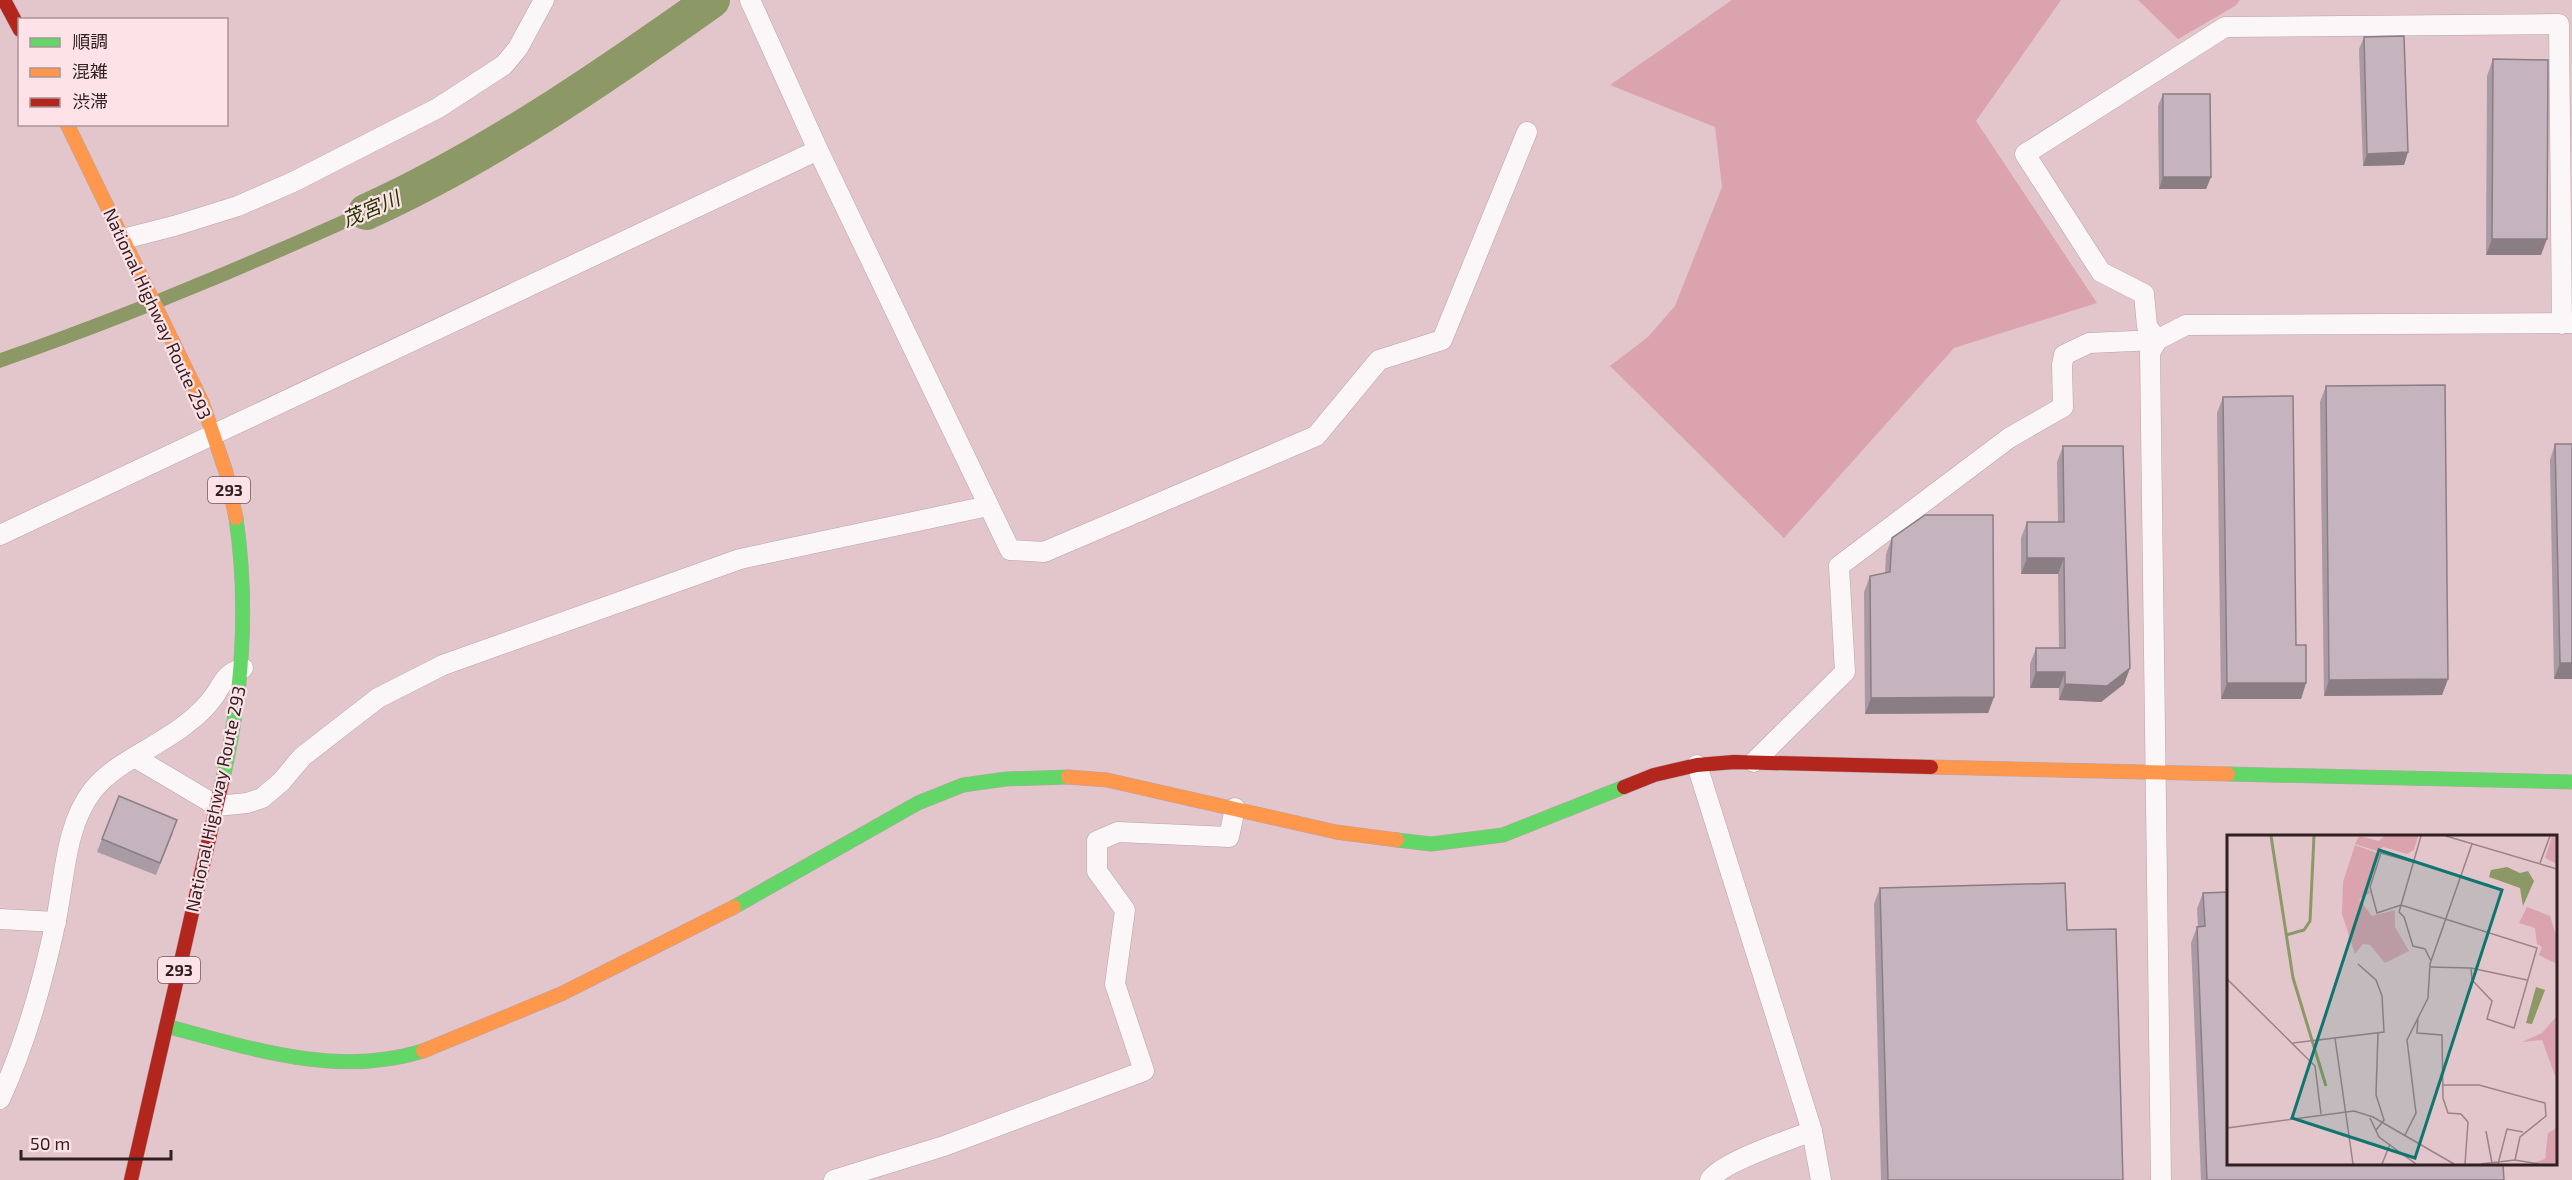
<svg xmlns="http://www.w3.org/2000/svg" width="2572" height="1180" viewBox="0 0 2572 1180" font-family="'Exo 2','Noto Sans JP',sans-serif">
	<style>
		.green { fill: #dba3ae }
		.water { fill: #8c9866 }
		.lines { fill: none; stroke-linecap: round; stroke-linejoin: round }
		.river { stroke: #8c9866; stroke-width: 36 }
		.street-casing { stroke: #b9a3a7; stroke-width: 21 }
		.fast-casing { stroke: #b9a3a7; stroke-width: 15 }
		.slow-casing { stroke: #b9a3a7; stroke-width: 15 }
		.jam-casing { stroke: #b9a3a7; stroke-width: 15 }
		.street { stroke: #fbf6f7; stroke-width: 20 }
		.fast { stroke: #63d668; stroke-width: 14 }
		.slow { stroke: #ff974d; stroke-width: 14 }
		.jam { stroke: #b3261e; stroke-width: 14 }
		.wall { fill: #a99ba3 }
		.shaded-wall { fill: #8a7e84 }
		.building { fill: #c5b4bd; stroke: #8a7e84; stroke-width: 1.5 }
		.labels { text-anchor: middle; stroke-width: 4.5; stroke-linejoin: round; paint-order: stroke }
		.shield { fill: #fde3e7; stroke: #6e5a5d; stroke-width: 1.5 }
		.shield-label { font-size: 16px; font-weight: bold; fill: #311f22 }
		.street-label { font-size: 18px; fill: #311f22; stroke: #fde3e7 }
		.water-label { font-size: 20px; font-style: italic; fill: #233600; stroke: #fde3e7 }
		.inset-river { fill: none; stroke: #8c9866; stroke-width: 3 }
		.inset-road { fill: none; stroke: #9b8387; stroke-width: 1.5 }
		.view { fill: #0f766e; fill-opacity: 0.15; stroke: #0f766e; stroke-width: 3 }
		.inset-edge { fill: none; stroke: #311f22; stroke-width: 3 }
	</style>
	<rect width="100%" height="100%" fill="#e2c6cb"/>
	<g class="green">
		<polygon points="1732,0 2061,0 1976,121 2097,303 1954,348 1784,538 1610,366 1648,337 1675,306 1722,187 1715,127 1610,85"/>
		<polygon points="2138,0 2240,0 2235,6 2178,39"/>
	</g>
	<path class="water" d="M407,186L413,198C278,260 141,319 0,368V353C139,305 274,246 407,186Z"/>
	<g class="lines">
		<path class="river" d="M366,212C489,156 602,78 712,0"/>
		<defs>
			<g id="street">
				<polyline points="750,0 818,150 1010,550 1044,552 1316,436 1379,360 1442,340 1527,132"/>
				<polyline points="123,239 174,226 238,206 293,182 438,108 504,65 518,48 544,0"/>
				<polyline points="2157,340 2147,326 2144,294 2101,272 2025,154 2225,27 2559,24 2562,324"/>
				<polyline points="2157,340 2150,353 2161,1180"/>
				<polyline points="0,535 818,150"/>
				<polyline points="136,758 217,806 247,803 262,798 281,782 302,757 378,698 443,665 740,559 988,506"/>
				<polyline points="1754,762 1845,672 1839,566 2009,438 2063,407 2062,365 2064,355 2089,343 2157,340 2186,325 2572,323"/>
				<polyline points="1697,765 1812,1131 1821,1180"/>
				<polyline points="0,919 56,922"/>
				<path d="M0,1099C26,1043 42,985 55,925C65,881 64,827 93,790C115,762 158,747 186,724C197,716 207,706 215,695C224,681 226,673 243,668"/>
				<polyline points="834,1180 944,1146 1144,1071 1115,984 1125,910 1097,871 1097,841 1118,832 1229,837 1235,808"/>
				<path d="M1710,1180C1721,1162 1790,1140 1812,1131"/>
			</g>
			<g id="fast">
				<polyline points="2228,774 2572,782"/>
				<path d="M222,782C243,694 249,608 236,518"/>
				<polyline points="1397,840 1431,844 1503,835 1624,787"/>
				<polyline points="734,907 918,803 963,785 1006,779 1068,777"/>
				<path d="M166,1026C250,1048 337,1078 423,1051"/>
			</g>
			<g id="slow">
				<polyline points="67,124 202,402 226,472 236,518"/>
				<polyline points="1931,767 2228,774"/>
				<polyline points="1068,777 1107,780 1336,832 1397,840"/>
				<polyline points="423,1051 561,994 734,907"/>
			</g>
			<g id="jam">
				<polyline points="4,0 20,30"/>
				<polyline points="1624,787 1654,775 1697,765 1734,762 1931,767"/>
				<polyline points="131,1180 222,782"/>
			</g>
		</defs>
		<use href="#street" class="street-casing"/>
		<use href="#fast" class="fast-casing"/>
		<use href="#slow" class="slow-casing"/>
		<use href="#jam" class="jam-casing"/>
		<use href="#street" class="street"/>
		<use href="#fast" class="fast"/>
		<use href="#slow" class="slow"/>
		<use href="#jam" class="jam"/>
	</g>
	<g class="wall">
		<polygon points="2364,37 2408,152 2404,165 2363,166 2359,49"/>
		<polygon points="2493,59 2541,255 2486,255 2487,76"/>
		<polygon points="2163,94 2211,177 2206,189 2159,189 2158,106"/>
		<polygon points="2326,386 2448,679 2442,695 2324,696 2320,402"/>
		<polygon points="2223,397 2306,683 2301,699 2221,699 2217,413"/>
		<polygon points="2555,444 2572,444 2572,679 2554,679 2550,460"/>
		<polygon points="2063,446 2130,668 2124,684 2101,702 2059,700 2059,688 2030,688 2030,664 2036,648 2059,648 2058,574 2021,574 2021,538 2027,522 2058,522 2057,462"/>
		<polygon points="1892,538 1994,697 1988,713 1865,714 1864,592 1870,576 1885,573 1886,554"/>
		<polygon points="173,833 156,875 97,852 102,839"/>
		<polygon points="1880,888 2067,930 2123,1180 1881,1180 1874,904"/>
		<polygon points="2203,893 2504,1180 2201,1180 2191,943 2197,927 2198,927 2197,909"/>
	</g>
	<g class="shaded-wall">
		<polygon points="2408,152 2404,165 2363,166 2367,154"/>
		<polygon points="2163,177 2211,177 2206,189 2159,189"/>
		<polygon points="2492,239 2547,239 2541,255 2486,255"/>
		<polygon points="2027,558 2064,558 2058,574 2021,574"/>
		<polygon points="2560,663 2572,663 2572,679 2554,679"/>
		<polygon points="2130,668 2124,684 2101,702 2059,700 2065,684"/>
		<polygon points="2036,672 2065,672 2059,688 2030,688"/>
		<polygon points="2448,679 2442,695 2324,696 2329,680"/>
		<polygon points="2227,683 2306,683 2301,699 2221,699"/>
		<polygon points="1994,697 1988,713 1865,714 1871,698"/>
	</g>
	<g class="building">
		<polygon points="2404,36 2408,152 2367,154 2364,37"/>
		<polygon points="2493,59 2548,60 2547,239 2492,239"/>
		<polygon points="2163,94 2210,94 2211,177 2163,177"/>
		<polygon points="2445,385 2448,679 2329,680 2326,386"/>
		<polygon points="2293,396 2296,645 2306,645 2306,683 2227,683 2223,397"/>
		<polygon points="2555,444 2572,444 2572,663 2560,663"/>
		<polygon points="2063,446 2123,446 2130,668 2107,686 2065,684 2065,672 2036,672 2036,648 2065,648 2064,558 2027,558 2027,522 2064,522"/>
		<polygon points="1925,515 1993,515 1994,697 1871,698 1870,576 1890,572 1892,538"/>
		<polygon points="119,796 177,820 160,863 102,839"/>
		<polygon points="2065,883 2067,930 2116,929 2123,1180 1888,1180 1880,888"/>
		<polygon points="2229,892 2229,1164 2503,1164 2504,1180 2207,1180 2197,927 2205,926 2203,893"/>
	</g>
	<g class="labels">
		<g class="shield">
			<rect x="208" y="477" width="42" height="26" rx="4.5"/>
			<rect x="158" y="957" width="42" height="26" rx="4.5"/>
		</g>
		<g class="shield-label">
			<text x="229" y="496">293</text>
			<text x="179" y="976">293</text>
		</g>
		<g class="street-label">
			<text transform="translate(157 314) rotate(65)" y="6">National Highway Route 293</text>
			<text transform="translate(216 799) rotate(-78)" y="6">National Highway Route 293</text>
		</g>
		<g class="water-label">
			<text transform="translate(371 209) rotate(-23)" y="7">茂宮川</text>
		</g>
	</g>
	<g transform="translate(2227 835)">
		<rect width="330" height="330" fill="#e2c6cb"/>
		<path d="M132,1L152,6L157,1H191L187,15L180,19L156,12L150,16L128,9ZM325,1H330V29L318,23ZM128,10L150,18L140,48L143,58L132,64L145,81L168,75V92L182,116L158,128L143,110L136,109L128,119L115,79L116,47ZM300,72L323,81L330,103V129L312,120L315,112L310,109L308,93L292,88ZM330,181V246L315,205L295,207L315,198ZM330,293V329H303L318,324L321,298Z" fill="#dba3ae"/>
		<path d="M280,32L293,38L301,36L307,46L296,71L293,53L262,42L264,35ZM309,152L318,155L305,189L299,188Z" fill="#8c9866"/>
		<path class="inset-river" d="M44,1L66,143L99,251M59,100L77,95L83,86L87,1"/>
		<path class="inset-road" d="M194,1L172,77L177,82L186,111L198,114L204,126M219,1L330,34M186,27L154,18L143,52L150,78L174,70L310,113L287,193L260,184L265,166L245,145L244,133M313,28L323,1M202,132L244,133L300,145M0,144L88,231L94,279M191,182L190,198L215,200L216,263L221,278L234,279L241,287L238,329M108,203L126,329M66,208L157,197L155,161L149,145L131,129M216,250H252L318,268L319,281L293,302L288,325M143,283L152,302L189,329M0,293L127,276L146,282L227,329M149,295L157,285L149,260L151,198M259,296L265,328M178,300L189,278L180,205L201,163L203,129L245,9M155,329L163,309M254,329L288,325L312,329M271,329L280,294L296,297"/>
		<path class="view" d="M152,15L275,55L188,323L65,283Z"/>
		<rect width="330" height="330" class="inset-edge"/>
	</g>
	<rect x="18" y="18" width="210" height="108" fill="#fde3e7" stroke="#ab9598" stroke-width="1.5"/>
	<rect x="30" y="38" width="30" height="9" fill="#63d668" stroke="#ab9598" stroke-width="1.5"/>
	<text x="72" y="48" font-size="18" fill="#311f22">順調</text>
	<rect x="30" y="68" width="30" height="9" fill="#ff974d" stroke="#ab9598" stroke-width="1.5"/>
	<text x="72" y="78" font-size="18" fill="#311f22">混雑</text>
	<rect x="30" y="98" width="30" height="9" fill="#b3261e" stroke="#ab9598" stroke-width="1.5"/>
	<text x="72" y="108" font-size="18" fill="#311f22">渋滞</text>
	<path d="M21 1150v9h150v-9" fill="none" stroke="#311f22" stroke-width="3"/>
	<text x="30" y="1150" font-size="18" fill="#311f22" stroke="#fde3e7" stroke-width="4.5" paint-order="stroke">50 m</text>
</svg>
